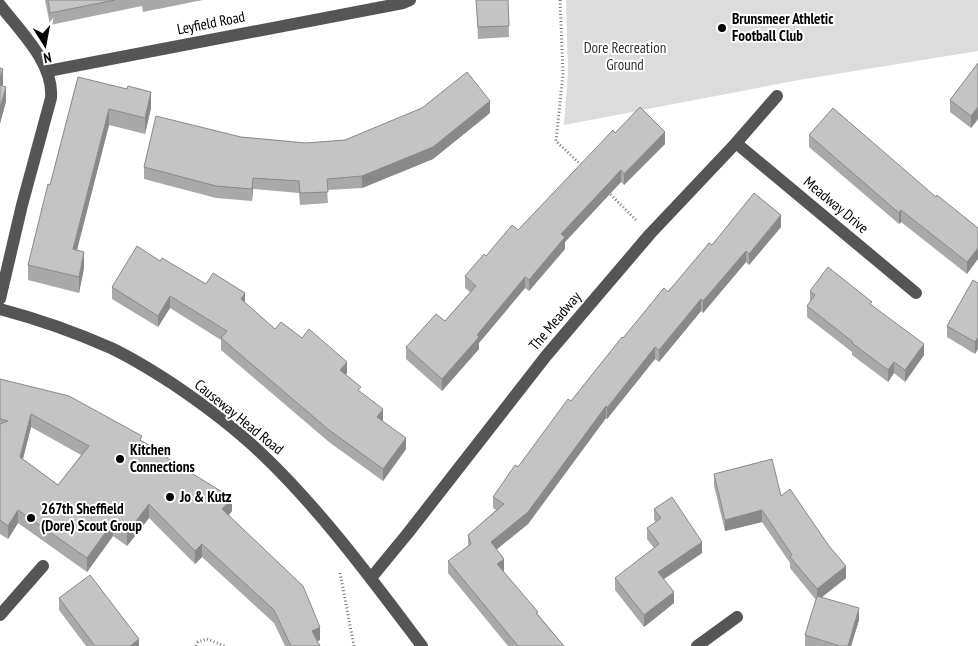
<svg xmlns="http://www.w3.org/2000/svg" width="978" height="646" viewBox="0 0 978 646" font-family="'PT Sans Narrow',sans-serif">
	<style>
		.green { fill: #dcdcdc }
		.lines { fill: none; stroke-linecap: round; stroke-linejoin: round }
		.path { stroke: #777; stroke-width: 3; stroke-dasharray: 1 2.5; stroke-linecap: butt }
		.minor { stroke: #555; stroke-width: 12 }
		.wall { fill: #a9a9a9; fill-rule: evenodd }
		.shaded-wall { fill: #898989 }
		.building { fill: #c4c4c4; stroke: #898989; fill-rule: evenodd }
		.poi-dot { fill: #000; stroke: #fff; stroke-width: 2 }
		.labels { text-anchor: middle; stroke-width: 4; stroke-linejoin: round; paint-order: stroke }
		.poi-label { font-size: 15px; font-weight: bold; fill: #000; stroke: #fff; text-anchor: start }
		.street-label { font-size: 15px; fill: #000; stroke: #fff }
		.park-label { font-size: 15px; fill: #333; stroke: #fff }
	</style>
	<rect width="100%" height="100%" fill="#fff"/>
	<polygon class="green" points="566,0 978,0 978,51 799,80 564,125 568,72"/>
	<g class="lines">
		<g class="path">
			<polyline points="560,0 563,73 556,141 582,166"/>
			<polyline points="608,192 637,221"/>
			<polyline points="340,573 354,646"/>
			<polyline points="196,646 198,642 207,639 225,646"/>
		</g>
		<g class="minor">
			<path d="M0,5C20,31 54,63 51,98L22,205L0,299"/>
			<polyline points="48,71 403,3 410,0"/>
			<polyline points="736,143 916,293"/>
			<path d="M0,309C38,319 75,332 111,348C132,358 153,371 173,384C204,405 235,428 262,454C321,510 373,581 422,646"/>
			<polyline points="371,578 408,533 546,356 650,234 736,143 777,96"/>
			<polyline points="0,615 43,566"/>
			<polyline points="697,646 737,617"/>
		</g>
	</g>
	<g class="wall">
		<polygon points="45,0 203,0 143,12 142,6 50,25"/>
		<polygon points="476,0 508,0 509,37 478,39"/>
		<polygon points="978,63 978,119 971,128 950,112 950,100"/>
		<polygon points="78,77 151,108 145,134 109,125 77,250 84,268 79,293 28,280 28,265 50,185"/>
		<polygon points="490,113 433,159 362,188 327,190 328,203 300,205 299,193 253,189 252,201 216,198 144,179 144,167 241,137 306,143 345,140"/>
		<polygon points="615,133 665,144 624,185 621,182 565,242 565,249 529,291 525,288 479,343 479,349 442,391 406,359 406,347 445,321 470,292 465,288 465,276 486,256 518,230"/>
		<polygon points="809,135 936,197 978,228 967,274 901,222 899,224 809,147"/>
		<polygon points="781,227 749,265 746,262 703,313 701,311 659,362 655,359 607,419 606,418 528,524 497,549 504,571 503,571 564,646 508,646 448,573 448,561 468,547 468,535 496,510 493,508 493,497 623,338 712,245"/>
		<polygon points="160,261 206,284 245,303 275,329 302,338 347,373 346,375 383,420 383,421 406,449 383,481 329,442 221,350 221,340 170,308 158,327 112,299 112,287"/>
		<polygon points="978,283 975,354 947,337 947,326"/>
		<polygon points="810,291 872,305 924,355 905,382 894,373 888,382 852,355 852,352 807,317 807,306 810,302"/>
		<path d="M0,379L142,441L168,459L232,511L229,515L320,640L317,641L320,646H285L274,623L202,557L195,564L149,518L127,546L113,536L87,572L18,523L8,539L0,534ZM31,427L81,455L58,485L23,459Z"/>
		<polygon points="714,474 781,496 846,578 822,597 859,620 851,646 805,646 805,635 816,600 790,568 790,563 762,522 725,531 714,486"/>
		<polygon points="654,509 702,553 664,579 674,603 644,627 615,590 615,578 654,548 647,539 647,528 656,522 654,520"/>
		<polygon points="59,598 139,646 86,646 59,610"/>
	</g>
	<g class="shaded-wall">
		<polygon points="3,69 3,84 0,95 0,79"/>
		<polygon points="6,87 6,102 0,124 0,108"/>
		<polygon points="151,92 151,108 145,134 145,118"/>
		<polygon points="490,101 490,113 433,159 362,188 362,176"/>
		<polygon points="978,107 978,119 971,128 971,116"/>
		<polygon points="109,109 109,125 73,265 73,249"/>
		<polygon points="665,132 665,144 624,185 624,174"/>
		<polygon points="621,170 621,182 565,242 565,249 529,291 529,280 561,234"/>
		<polygon points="253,178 253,189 252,201 252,189"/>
		<polygon points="901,210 901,222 899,224 899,213"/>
		<polygon points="781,215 781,227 749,265 749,254"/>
		<polygon points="978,248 978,259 967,274 967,262"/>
		<polygon points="746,251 746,262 703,313 703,301"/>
		<polygon points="84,252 84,268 79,293 79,277"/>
		<polygon points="525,277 525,288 479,343 479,349 442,391 442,379 477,335"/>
		<polygon points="245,293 245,305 241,299"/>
		<polygon points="170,296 170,308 158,327 158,316"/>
		<polygon points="701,299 701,311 659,362 659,350"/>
		<polygon points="978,337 978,349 975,354 975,342"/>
		<polygon points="924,344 924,355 905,382 905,370"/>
		<polygon points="655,347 655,359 607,419 607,408"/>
		<polygon points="347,362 347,373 340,381 340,370"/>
		<polygon points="894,362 894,373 888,382 888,370"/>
		<polygon points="606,406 606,418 528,524 491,554 491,542"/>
		<polygon points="383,409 383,420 377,429 377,417"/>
		<polygon points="31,414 31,427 20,470 20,457"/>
		<polygon points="406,438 406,449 383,481 383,469"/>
		<polygon points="232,498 232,511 222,522 222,509"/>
		<polygon points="149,504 149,518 127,546 127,533"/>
		<polygon points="18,510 18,523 8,539 8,526"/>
		<polygon points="762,510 762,522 725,531 725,520"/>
		<polygon points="113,522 113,536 87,572 87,558"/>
		<polygon points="702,542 702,553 658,583 658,572"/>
		<polygon points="202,544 202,557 195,564 195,551"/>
		<polygon points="504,559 504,571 497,576 497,564"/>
		<polygon points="846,566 846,578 817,601 817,589"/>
		<polygon points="674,592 674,603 644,627 644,615"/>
		<polygon points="859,608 859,620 851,646 848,646"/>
		<polygon points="320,627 320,640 312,644 312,631"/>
		<polygon points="139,639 139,646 130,646"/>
	</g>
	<g class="building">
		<polygon points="48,0 115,0 50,13"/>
		<polygon points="476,0 508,0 509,26 478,27"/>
		<polygon points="978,63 978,107 971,116 950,100"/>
		<polygon points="0,68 3,69 0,79"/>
		<polygon points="467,72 490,101 433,147 362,176 327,179 328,192 300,193 299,181 253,178 252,189 216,186 144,167 156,116 241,137 306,143 345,140 422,108"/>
		<polygon points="78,77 127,89 128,86 151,92 145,118 109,109 73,249 84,252 79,277 28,265 48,184 50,185"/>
		<polygon points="0,85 6,87 0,108"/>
		<polygon points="640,107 665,132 624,174 621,170 561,234 565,237 529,280 525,277 477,335 479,337 442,379 406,347 436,314 445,321 476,286 465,276 484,254 486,256 512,225 518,230 613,130 615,133"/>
		<polygon points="833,108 936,197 937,195 978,228 978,248 967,262 901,210 899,213 809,135"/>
		<polygon points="754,193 781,215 749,254 746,251 703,301 701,299 659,350 655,347 607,408 606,406 528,512 491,542 504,559 497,564 538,612 536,613 564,646 518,646 448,561 471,544 468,535 504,504 493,497 515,465 518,467 568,399 571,401 622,337 623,338 664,288 668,292 709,243 712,245"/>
		<polygon points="137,246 160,261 162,258 206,284 213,273 245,293 241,299 275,329 281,322 302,338 309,329 347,362 340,370 361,387 358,390 383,409 377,417 406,438 383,469 329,430 221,338 227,331 170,296 158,316 112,287"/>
		<polygon points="828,267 872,302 870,304 924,344 905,370 894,362 888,370 852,343 853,342 807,306 815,295 810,291"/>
		<polygon points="973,280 978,283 978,337 975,342 947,326"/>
		<path d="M0,379L69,396L142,436L140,440L168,456L167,458L232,498L222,509L303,586L320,627L312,631L320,646H291L274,610L202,544L195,551L149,504L127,533L113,522L87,558L18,510L8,526L0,520V424L8,421L0,419ZM31,414L89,446L58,485L20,457Z"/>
		<polygon points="772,459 781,496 790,489 829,546 846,566 817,589 790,557 792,555 762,510 725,520 714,474"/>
		<polygon points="672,497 702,542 658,572 674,592 644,615 615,578 659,544 647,528 661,518 654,509"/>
		<polygon points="90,575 139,639 130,646 95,646 59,598"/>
		<polygon points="817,596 859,608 848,646 840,646 805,635"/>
	</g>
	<g class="poi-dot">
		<circle cx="722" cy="28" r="5"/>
		<circle cx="120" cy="459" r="5"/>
		<circle cx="170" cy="497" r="5"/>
		<circle cx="31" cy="518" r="5"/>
	</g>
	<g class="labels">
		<g class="poi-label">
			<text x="732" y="24">Brunsmeer Athletic<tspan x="732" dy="17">Football Club</tspan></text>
			<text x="130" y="455">Kitchen<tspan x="130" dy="17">Connections</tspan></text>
			<text x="180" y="502">Jo &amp; Kutz</text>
			<text x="41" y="514">267th Sheffield<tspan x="41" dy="17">(Dore) Scout Group</tspan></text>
		</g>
		<g class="street-label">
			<text transform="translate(211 23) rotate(-11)" y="5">Leyfield Road</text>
			<text transform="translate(836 205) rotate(40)" y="5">Meadway Drive</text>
			<text transform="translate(555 321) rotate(-50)" y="5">The Meadway</text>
			<text transform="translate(239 417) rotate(39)" y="5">Causeway Head Road</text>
		</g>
		<g class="park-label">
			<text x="625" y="53">Dore Recreation<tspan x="625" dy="17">Ground</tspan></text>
		</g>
	</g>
	<g transform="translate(45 45) rotate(169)" stroke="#ffffff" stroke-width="4" paint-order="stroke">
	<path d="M0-4L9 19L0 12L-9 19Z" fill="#000000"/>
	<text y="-8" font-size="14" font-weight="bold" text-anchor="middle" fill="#000000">N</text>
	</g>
</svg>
